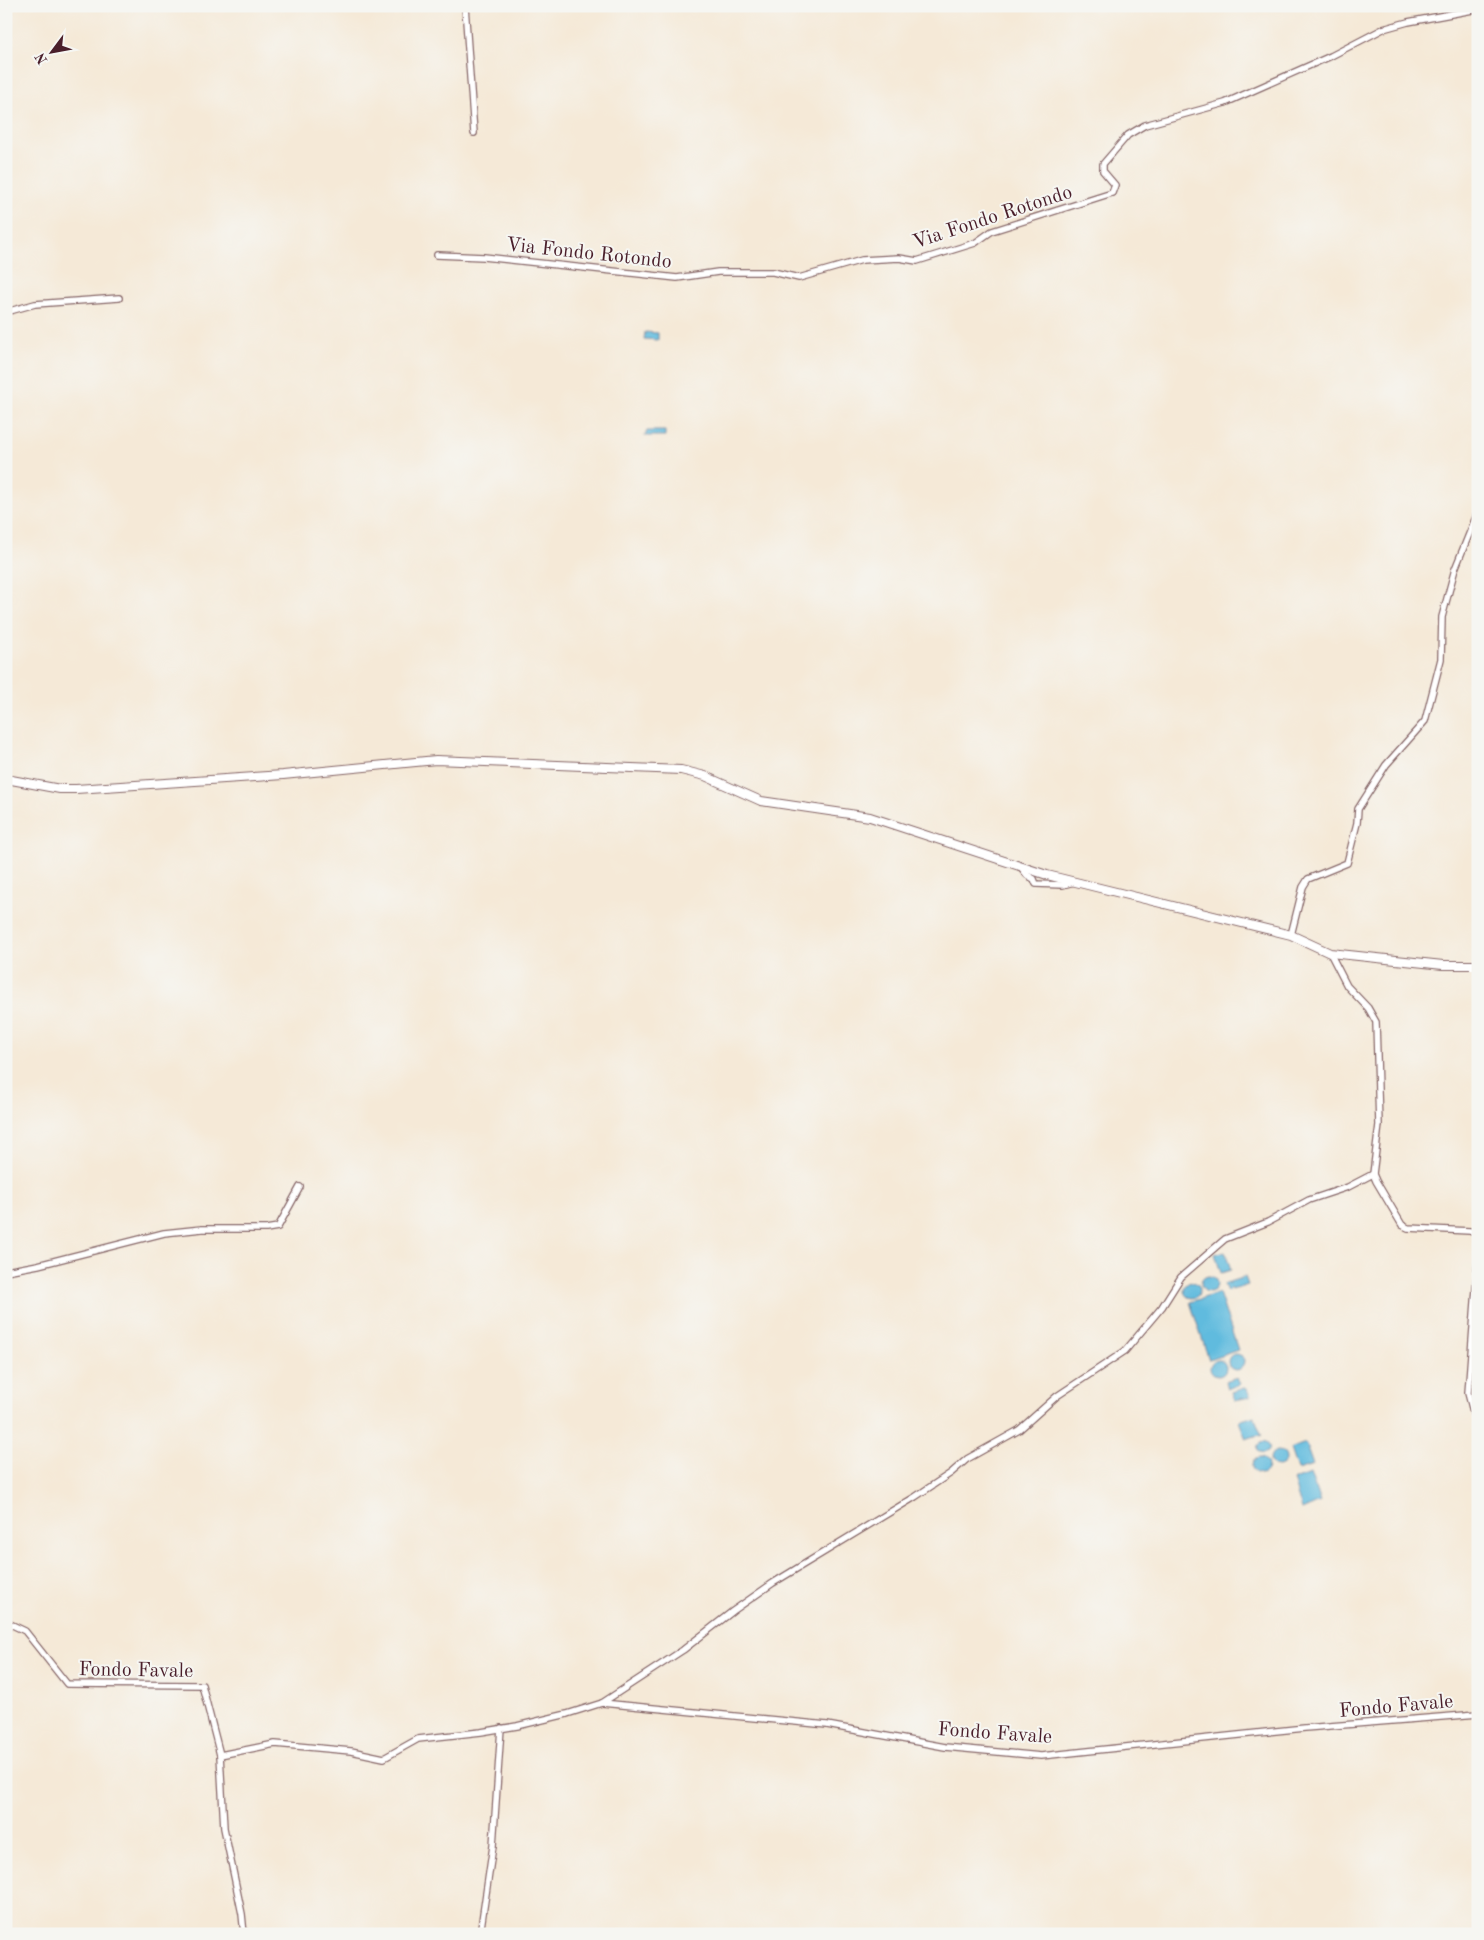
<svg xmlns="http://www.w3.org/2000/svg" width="1484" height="1940" viewBox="0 0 1484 1940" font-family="'Old Standard TT',serif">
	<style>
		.water { fill: #61bbde; stroke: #566d84 }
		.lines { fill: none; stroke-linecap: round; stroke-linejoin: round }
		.minor-casing { stroke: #866667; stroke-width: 8 }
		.secondary-casing { stroke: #866667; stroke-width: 10 }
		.minor { stroke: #fff; stroke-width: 5.5 }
		.secondary { stroke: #fff; stroke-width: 8 }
		.labels { text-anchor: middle; stroke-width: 4; stroke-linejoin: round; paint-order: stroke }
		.street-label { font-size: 20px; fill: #4a1f2b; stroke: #f6f6f2 }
	</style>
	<rect width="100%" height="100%" fill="#f6f6f2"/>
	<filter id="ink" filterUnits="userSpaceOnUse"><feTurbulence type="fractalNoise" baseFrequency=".02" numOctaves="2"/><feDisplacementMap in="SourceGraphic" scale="10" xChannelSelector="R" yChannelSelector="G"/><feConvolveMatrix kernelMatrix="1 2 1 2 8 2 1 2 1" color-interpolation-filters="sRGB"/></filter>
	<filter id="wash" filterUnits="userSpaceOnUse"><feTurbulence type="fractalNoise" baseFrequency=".0096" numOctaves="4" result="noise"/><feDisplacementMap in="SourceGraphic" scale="20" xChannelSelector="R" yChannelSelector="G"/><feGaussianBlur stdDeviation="1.12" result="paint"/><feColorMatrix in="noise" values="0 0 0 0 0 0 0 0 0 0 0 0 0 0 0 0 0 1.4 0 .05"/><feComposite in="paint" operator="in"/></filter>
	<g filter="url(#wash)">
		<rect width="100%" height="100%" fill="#f5e9d7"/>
		<g class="water">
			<polygon points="645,332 658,333 658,340 644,339"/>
			<polygon points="665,431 665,436 645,436 647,431"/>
			<polygon points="1225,1251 1231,1270 1221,1273 1215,1254"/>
			<circle cx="1209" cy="1284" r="8"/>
			<polygon points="1245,1277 1248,1285 1232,1290 1231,1288 1227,1292 1224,1284 1228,1282 1229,1284 1229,1282"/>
			<circle cx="1192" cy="1290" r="8"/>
			<polygon points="1219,1293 1238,1350 1209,1360 1190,1302"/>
			<circle cx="1236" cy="1362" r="8"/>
			<circle cx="1218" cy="1368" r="8"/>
			<polygon points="1237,1377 1240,1384 1227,1389 1225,1381"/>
			<polygon points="1244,1388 1247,1389 1250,1397 1235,1400 1232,1392"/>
			<polygon points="1254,1416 1262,1436 1258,1435 1246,1439 1239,1421"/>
			<circle cx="1263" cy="1448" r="5.5"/>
			<polygon points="1305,1443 1313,1465 1297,1470 1290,1449"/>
			<circle cx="1278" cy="1459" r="8"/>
			<circle cx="1260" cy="1466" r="8"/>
			<polygon points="1310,1474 1320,1502 1302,1510 1293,1480"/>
		</g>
	</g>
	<g filter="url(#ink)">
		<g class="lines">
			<defs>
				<g id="minor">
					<polyline points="465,6 474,133"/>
					<polyline points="437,255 484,257 677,278 718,272 773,272 799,278 862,260 899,258 917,261 975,243 992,231 1112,193 1115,185 1103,171 1103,164 1128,135 1145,125 1225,103 1331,56 1383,29 1408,22 1478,9"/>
					<polyline points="6,312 35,304 119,298"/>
					<polyline points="1021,867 1027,875 1034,879 1036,884 1063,885 1074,882"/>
					<polyline points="1291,935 1303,887 1308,879 1347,863 1357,823 1358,809 1386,765 1425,721 1441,659 1442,617 1455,569 1478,512"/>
					<polyline points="1330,953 1347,986 1368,1008 1376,1022 1379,1125 1373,1174 1376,1181 1402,1225 1408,1228 1470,1231 1478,1235"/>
					<polyline points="1478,1263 1468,1393 1478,1431"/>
					<polyline points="6,1271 38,1265 164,1233 202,1229 266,1229 278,1227 300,1187"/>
					<polyline points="6,1622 25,1631 67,1684 202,1685 220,1755 275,1744 351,1751 384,1758 418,1739 481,1732 517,1726 567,1714 602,1703 683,1650 733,1611 773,1583 915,1497 951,1473 967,1459 1019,1430 1057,1396 1125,1351 1162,1307 1181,1277 1225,1239 1268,1222 1309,1200 1348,1187 1373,1174"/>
					<polyline points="602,1703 827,1725 945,1747 1041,1756 1305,1728 1478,1714"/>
					<polyline points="220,1755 224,1828 242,1914 244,1934"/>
					<polyline points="480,1934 493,1846 501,1728"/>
				</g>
				<polyline id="secondary" points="6,779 60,789 76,789 283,775 436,760 681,770 705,776 761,801 870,817 1047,875 1291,935 1330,953 1443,965 1478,965"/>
			</defs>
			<use href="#minor" class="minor-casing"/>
			<use href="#secondary" class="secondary-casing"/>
			<use href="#minor" class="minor"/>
			<use href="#secondary" class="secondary"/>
		</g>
	</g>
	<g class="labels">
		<g class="street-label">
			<text transform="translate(992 216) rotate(-18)" y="7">Via Fondo Rotondo</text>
			<text transform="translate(589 252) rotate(6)" y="7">Via Fondo Rotondo</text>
			<text transform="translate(136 1669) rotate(1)" y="7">Fondo Favale</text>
			<text transform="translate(1396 1705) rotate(-5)" y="7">Fondo Favale</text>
			<text transform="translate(995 1732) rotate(4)" y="7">Fondo Favale</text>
		</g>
	</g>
	<rect width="1484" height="1940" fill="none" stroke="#f6f6f2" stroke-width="25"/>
	<g transform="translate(52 52) rotate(238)" stroke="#f6f6f2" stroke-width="4" paint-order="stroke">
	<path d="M0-4L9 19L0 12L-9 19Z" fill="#4a1f2b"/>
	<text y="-8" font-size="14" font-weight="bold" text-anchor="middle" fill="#4a1f2b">N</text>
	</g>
</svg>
